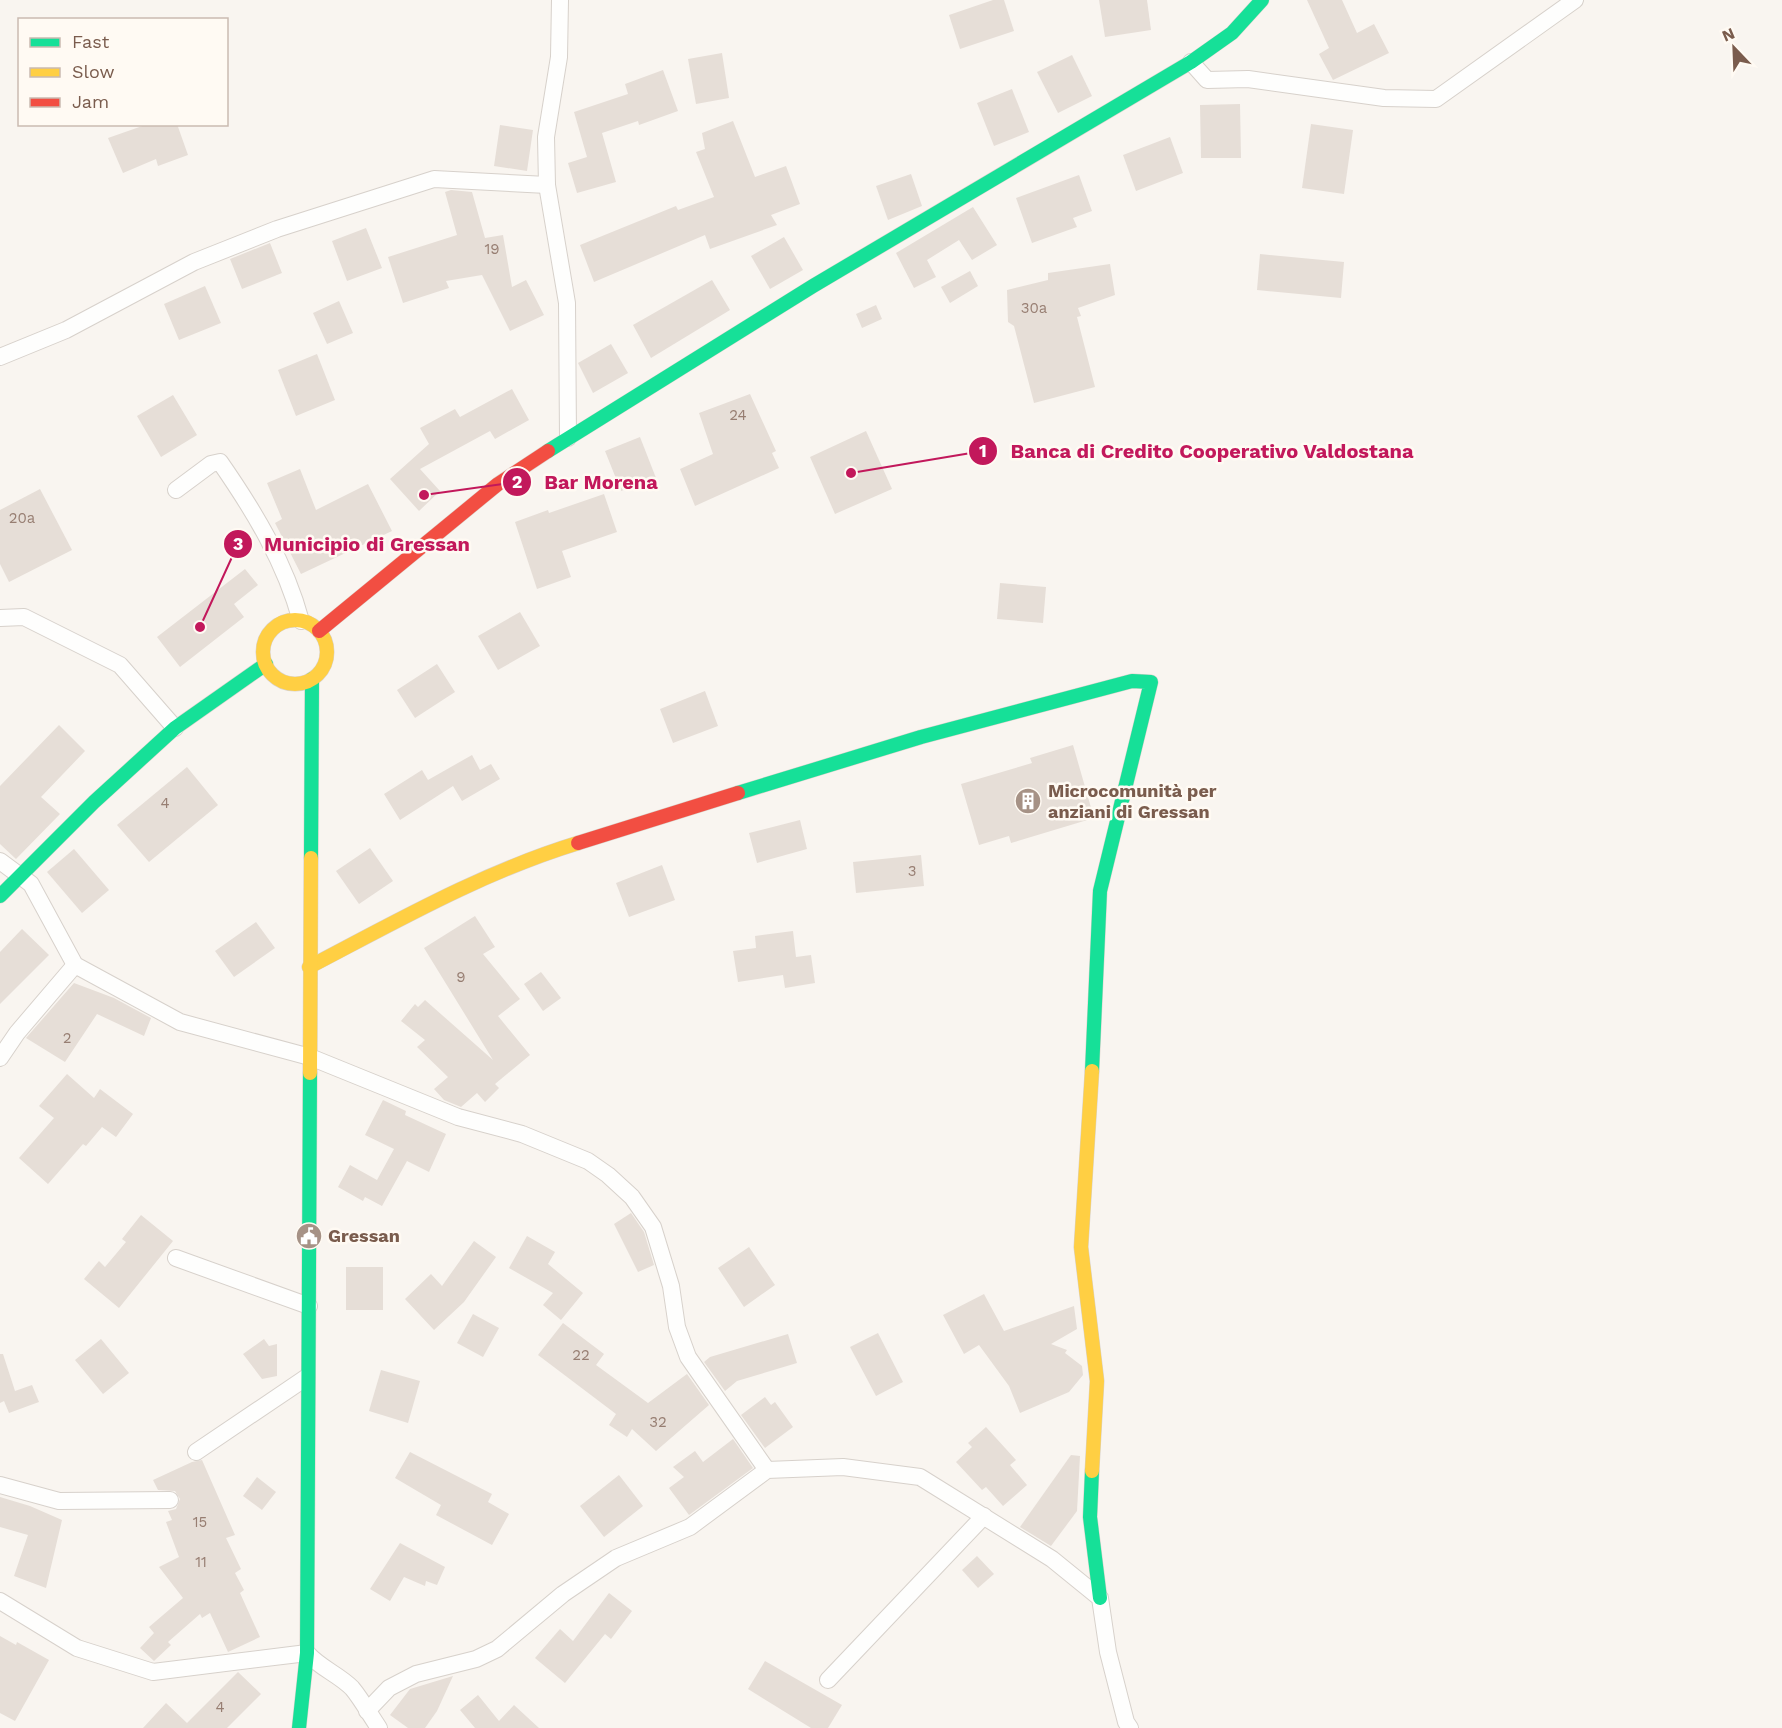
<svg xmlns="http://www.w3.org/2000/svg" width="1782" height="1728" viewBox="0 0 1782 1728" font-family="'Work Sans',sans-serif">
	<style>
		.building { fill: #e6ded7 }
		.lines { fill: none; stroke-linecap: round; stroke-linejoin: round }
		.street-casing { stroke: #d7d1cb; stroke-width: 18 }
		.fast-casing { stroke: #d9d2cb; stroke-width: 15 }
		.slow-casing { stroke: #d9d2cb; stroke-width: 15 }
		.jam-casing { stroke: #d9d2cb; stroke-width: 15 }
		.street { stroke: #fefefd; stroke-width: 16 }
		.fast { stroke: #16e098; stroke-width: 14 }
		.slow { stroke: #ffcf43; stroke-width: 14 }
		.jam { stroke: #f24e42; stroke-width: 14 }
		.labels { text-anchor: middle; stroke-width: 5; stroke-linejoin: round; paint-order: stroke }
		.number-label { font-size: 15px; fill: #977e72 }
		.poi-label { font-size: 18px; font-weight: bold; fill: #7a5c4d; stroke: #fffaf3; text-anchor: start }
		.leader { fill: none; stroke: #c2185b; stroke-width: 2 }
		.callout-dot { fill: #c2185b; stroke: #fffaf3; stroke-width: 2 }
		.mark-label { font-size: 18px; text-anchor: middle; font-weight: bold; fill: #fff }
		.callout-label { font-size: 20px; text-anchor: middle; font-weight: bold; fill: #c2185b; stroke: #fffaf3; stroke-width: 5; stroke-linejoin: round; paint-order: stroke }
	</style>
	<rect width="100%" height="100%" fill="#f9f5f0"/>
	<g class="building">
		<polygon points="993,0 1004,0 1014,31 960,49 949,15"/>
		<polygon points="1099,0 1147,0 1151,30 1105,37"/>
		<polygon points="1307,0 1342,0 1357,33 1374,24 1389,53 1333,80 1319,54 1329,48"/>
		<polygon points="722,53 729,98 696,104 688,59"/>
		<polygon points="1072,55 1092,96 1058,113 1037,72"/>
		<polygon points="663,70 678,111 639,125 638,121 602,133 616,182 577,193 568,163 587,157 574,112 628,94 625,84"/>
		<polygon points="1012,89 1029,132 994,146 977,103"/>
		<polygon points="1240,104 1241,158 1201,158 1200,105"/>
		<polygon points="733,121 755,177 786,166 800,204 771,215 777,225 710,249 705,235 594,282 580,245 676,206 678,210 714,197 696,152 705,149 702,133"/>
		<polygon points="148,124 177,124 188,155 158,166 156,159 123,173 108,138"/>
		<polygon points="1311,124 1353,130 1344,194 1302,188"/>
		<polygon points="500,125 533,130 527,171 494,166"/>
		<polygon points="1170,137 1183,173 1136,191 1123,155"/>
		<polygon points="911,174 922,206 888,220 876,186"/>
		<polygon points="1079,175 1092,211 1073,218 1077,227 1032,243 1016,198"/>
		<polygon points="451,190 472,192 485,238 503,235 512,287 526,280 544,315 510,331 482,275 446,281 449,288 403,303 388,257 457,235 445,192"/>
		<polygon points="973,207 997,245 972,260 959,240 927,260 936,277 914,288 896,253"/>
		<polygon points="366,228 382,268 347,281 332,241"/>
		<polygon points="784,237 803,270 770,289 751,256"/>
		<polygon points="270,243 282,273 242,289 230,259"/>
		<polygon points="1260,254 1344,262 1341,298 1257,290"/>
		<polygon points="1110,264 1115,295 1078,308 1081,316 1077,317 1095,387 1034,403 1014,326 1008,322 1007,290 1048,280 1048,273"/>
		<polygon points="970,271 978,286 950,303 941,287"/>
		<polygon points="712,280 730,310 651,358 633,325"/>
		<polygon points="205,286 221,323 179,340 164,304"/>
		<polygon points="339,301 353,333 327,344 313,313"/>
		<polygon points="876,305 882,319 862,328 856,314"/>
		<polygon points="611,344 628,373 593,393 578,363"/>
		<polygon points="317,354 335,400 296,416 278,370"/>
		<polygon points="512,389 529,420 495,439 490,431 420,469 440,491 419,511 390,479 429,444 420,428 455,409 460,417"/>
		<polygon points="750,394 776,451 772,453 779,468 695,506 680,469 713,454 699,413"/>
		<polygon points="173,395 197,435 161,457 137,416"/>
		<polygon points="866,431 892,489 835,514 810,457"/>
		<polygon points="640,437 656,478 621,491 605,451"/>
		<polygon points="300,469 316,510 368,484 392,531 301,574 275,523 282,519 267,483"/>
		<polygon points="40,489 72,550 9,582 0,564 0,510"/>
		<polygon points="604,494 617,532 562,551 571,577 537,589 515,522 548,510 549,513"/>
		<polygon points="245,569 258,585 234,604 244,617 180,667 157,637"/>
		<polygon points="1000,583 1046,587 1043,623 997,619"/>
		<polygon points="520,612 540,646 498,670 478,636"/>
		<polygon points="437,664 455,692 415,718 397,690"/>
		<polygon points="705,691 718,726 673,743 660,709"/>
		<polygon points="59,725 85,751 41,797 60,814 16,859 0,844 0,786"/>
		<polygon points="1073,745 1094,818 1011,843 1009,836 979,845 961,784 1032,763 1030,758"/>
		<polygon points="472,755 480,770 491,764 500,779 462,801 453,786 400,820 384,794 422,770 428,780"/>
		<polygon points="187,767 218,805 149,862 117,825"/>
		<polygon points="800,820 807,849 757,863 749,833"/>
		<polygon points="370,848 393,881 359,904 336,871"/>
		<polygon points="74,849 109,890 82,913 47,872"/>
		<polygon points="921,855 924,886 856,893 853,862"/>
		<polygon points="662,865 675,900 629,917 616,883"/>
		<polygon points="475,916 495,947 483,954 520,999 498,1016 530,1055 495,1084 499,1088 485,1102 477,1093 461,1107 444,1100 434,1089 448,1077 417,1047 425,1040 401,1021 415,1004 418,1007 425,1000 493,1060 424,948"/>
		<polygon points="256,922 275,948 234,977 215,951"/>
		<polygon points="22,929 49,955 0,1004 0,952"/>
		<polygon points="793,931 796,957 811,955 815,983 785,988 783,975 738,982 733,951 756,948 755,936"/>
		<polygon points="541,972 561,998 543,1011 524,984"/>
		<polygon points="74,983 114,998 151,1018 144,1036 97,1014 65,1062 26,1038"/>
		<polygon points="67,1074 94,1098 100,1089 133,1114 116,1137 102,1127 86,1146 83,1144 48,1184 19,1158 54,1118 39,1106"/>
		<polygon points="383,1100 406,1111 405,1115 446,1134 429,1172 407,1161 382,1206 365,1197 363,1201 338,1187 350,1165 377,1180 394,1149 365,1135"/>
		<polygon points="631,1213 644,1232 654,1265 638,1272 614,1224"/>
		<polygon points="141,1215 173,1241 119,1308 84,1279 99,1261 105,1267 126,1242 122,1239"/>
		<polygon points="527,1236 555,1252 548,1264 583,1293 561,1320 543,1305 553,1293 509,1268"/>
		<polygon points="474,1241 496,1257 464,1302 434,1330 405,1299 431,1274 442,1286"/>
		<polygon points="749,1247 775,1285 744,1307 718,1268"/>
		<rect x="346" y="1267" width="37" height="43"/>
		<polygon points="984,1294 1004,1331 1074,1306 1077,1329 1051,1344 1067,1350 1065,1353 1082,1366 1083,1375 1069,1392 1020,1413 1009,1386 979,1345 964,1354 943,1315"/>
		<polygon points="473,1314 499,1328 483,1357 457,1343"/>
		<polygon points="563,1323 604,1354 596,1365 648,1403 687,1374 709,1405 656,1451 632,1429 627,1437 609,1425 616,1414 538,1355"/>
		<polygon points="878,1333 903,1382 876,1396 850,1347"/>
		<polygon points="788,1334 797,1363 737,1381 725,1391 704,1362 710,1357"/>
		<polygon points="101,1339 129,1373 103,1394 75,1360"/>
		<polygon points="264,1339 269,1346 277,1344 277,1376 262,1379 243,1354"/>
		<polygon points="0,1354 3,1354 15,1391 32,1385 39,1402 9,1413 4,1401 0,1403"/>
		<polygon points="381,1370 420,1381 408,1423 369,1411"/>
		<polygon points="765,1397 771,1405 775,1402 793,1427 765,1448 741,1415"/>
		<polygon points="986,1427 1016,1460 1010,1465 1027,1485 1003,1506 986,1487 982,1490 956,1462 972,1447 968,1443"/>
		<polygon points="733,1439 753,1468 689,1515 669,1488 684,1477 673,1467 695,1451 703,1462"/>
		<polygon points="410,1452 492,1494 488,1502 509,1514 492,1545 436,1515 441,1505 395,1478"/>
		<polygon points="1071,1455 1080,1456 1077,1511 1051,1546 1020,1527"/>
		<polygon points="202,1460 235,1535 226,1538 241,1569 235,1573 244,1590 240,1593 260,1637 228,1652 210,1613 202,1618 200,1614 168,1642 171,1645 154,1661 140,1648 154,1633 149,1627 183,1598 159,1567 179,1557 166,1522 172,1520 168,1511 176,1509 180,1499 175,1491 158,1490 153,1480 192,1462"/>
		<polygon points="619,1475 643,1506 604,1537 580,1506"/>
		<polygon points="257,1477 276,1492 262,1510 243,1496"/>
		<polygon points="0,1497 30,1506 62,1520 46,1588 14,1576 28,1535 0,1527"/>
		<polygon points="400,1543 445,1567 437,1585 426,1581 425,1586 404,1577 390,1601 370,1589"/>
		<polygon points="977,1556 994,1574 978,1588 962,1570"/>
		<polygon points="609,1593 632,1611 611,1639 605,1634 565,1683 535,1658 560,1629 573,1641"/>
		<polygon points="0,1636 16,1645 17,1642 49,1660 15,1721 0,1713"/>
		<polygon points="765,1661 842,1705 828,1728 811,1728 748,1689"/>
		<polygon points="238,1672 261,1694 227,1728 143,1728 166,1703 187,1723"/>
		<polygon points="453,1676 437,1711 425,1728 408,1728 390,1715 410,1689"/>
		<polygon points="478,1695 499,1721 514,1705 539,1728 475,1728 460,1710"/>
	</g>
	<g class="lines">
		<defs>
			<g id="street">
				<polyline points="560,0 559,57 546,137 547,185 567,303 568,438"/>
				<polyline points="1191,62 1207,80 1248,79 1384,98 1436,99 1575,0"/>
				<polyline points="0,357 66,330 194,262 277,229 434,179 547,185"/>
				<path d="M176,490L211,464L220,462C254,511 285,562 301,621"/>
				<polyline points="0,618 24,617 120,665 175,728"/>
				<polyline points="0,861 31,884 75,965 180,1022 310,1057 458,1117 522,1134 588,1161 608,1175 632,1197 653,1227 671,1286 677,1327 688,1357 767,1470"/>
				<polyline points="0,1058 17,1033 75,965"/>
				<polyline points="176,1258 309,1306"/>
				<polyline points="196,1452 307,1377"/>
				<polyline points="0,1485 59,1501 170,1500"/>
				<path d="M0,1601L77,1648L153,1672L307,1653C320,1668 338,1674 352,1688C362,1700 370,1715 379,1728"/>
				<polyline points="828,1680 984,1516"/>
				<polyline points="367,1711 389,1688 416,1674 476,1659 497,1649 563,1594 616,1558 690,1527 767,1470 843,1467 920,1477 1052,1559 1100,1598 1108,1652 1126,1722 1130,1728"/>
			</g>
			<g id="fast">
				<polyline points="548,451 813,286 1191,62 1232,33 1262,0"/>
				<polyline points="738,793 921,737 1132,681 1151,682 1100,891 1092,1071"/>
				<polyline points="311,858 312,679"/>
				<polyline points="0,896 94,802 175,728 266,664"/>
				<polyline points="1092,1471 1090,1517 1100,1598"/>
				<polyline points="299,1728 307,1653 310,1073"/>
			</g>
			<g id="slow">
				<circle cx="295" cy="652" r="32"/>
				<path d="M309,967C397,921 483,872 578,843"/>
				<polyline points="1092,1071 1081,1247 1097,1381 1092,1471"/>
				<polyline points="310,1073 311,858"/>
			</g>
			<g id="jam">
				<polyline points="319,631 498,484 548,451"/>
				<polyline points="578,843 738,793"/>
			</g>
		</defs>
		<use href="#street" class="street-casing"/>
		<use href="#fast" class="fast-casing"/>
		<use href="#slow" class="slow-casing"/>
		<use href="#jam" class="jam-casing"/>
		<use href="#street" class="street"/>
		<use href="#fast" class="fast"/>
		<use href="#slow" class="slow"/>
		<use href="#jam" class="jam"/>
	</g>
	<defs>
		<symbol id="building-disc" viewBox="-11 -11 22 22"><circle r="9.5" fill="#a69286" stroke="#fffaf3"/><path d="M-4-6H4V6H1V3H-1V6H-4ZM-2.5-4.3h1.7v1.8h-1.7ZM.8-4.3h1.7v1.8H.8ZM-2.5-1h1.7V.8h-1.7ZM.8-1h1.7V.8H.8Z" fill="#fff"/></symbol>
		<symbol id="civic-disc" viewBox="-11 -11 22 22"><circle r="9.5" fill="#a69286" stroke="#fffaf3"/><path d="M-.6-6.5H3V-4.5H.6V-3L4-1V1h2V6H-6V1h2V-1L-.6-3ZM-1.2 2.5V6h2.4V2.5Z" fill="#fff"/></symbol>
	</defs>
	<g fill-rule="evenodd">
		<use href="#building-disc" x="1013" y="786" width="30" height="30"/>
		<use href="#civic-disc" x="294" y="1221" width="30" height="30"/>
	</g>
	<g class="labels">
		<g class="number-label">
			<text x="492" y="254">19</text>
			<text x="1034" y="313">30a</text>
			<text x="738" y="420">24</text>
			<text x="22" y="523">20a</text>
			<text x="165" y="808">4</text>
			<text x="912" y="876">3</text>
			<text x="461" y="982">9</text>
			<text x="67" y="1043">2</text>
			<text x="581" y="1360">22</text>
			<text x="658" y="1427">32</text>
			<text x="200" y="1527">15</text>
			<text x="201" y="1567">11</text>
			<text x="220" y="1712">4</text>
		</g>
		<g class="poi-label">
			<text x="1048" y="797">Microcomunità per<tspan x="1048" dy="21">anziani di Gressan</tspan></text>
			<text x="328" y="1242">Gressan</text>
		</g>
	</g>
	<path class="leader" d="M851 473L983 451M424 495L517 482M200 627L238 544"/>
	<g class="callout-dot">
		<circle cx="851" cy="473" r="6"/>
		<circle cx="424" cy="495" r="6"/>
		<circle cx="200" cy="627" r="6"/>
		<circle cx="983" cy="451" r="15"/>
		<circle cx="517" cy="482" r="15"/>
		<circle cx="238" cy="544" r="15"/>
	</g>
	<g class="mark-label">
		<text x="983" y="457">1</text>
		<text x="517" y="488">2</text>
		<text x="238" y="550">3</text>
	</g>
	<g class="callout-label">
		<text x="1212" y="458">Banca di Credito Cooperativo Valdostana</text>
		<text x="601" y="489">Bar Morena</text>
		<text x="367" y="551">Municipio di Gressan</text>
	</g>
	<rect x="18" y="18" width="210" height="108" fill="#fffaf3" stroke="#cabbb1" stroke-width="1.5"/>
	<rect x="30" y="38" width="30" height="9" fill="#16e098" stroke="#cabbb1" stroke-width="1.5"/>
	<text x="72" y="48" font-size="18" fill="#7a5c4d">Fast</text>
	<rect x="30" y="68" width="30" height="9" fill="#ffcf43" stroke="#cabbb1" stroke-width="1.5"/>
	<text x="72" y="78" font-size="18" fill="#7a5c4d">Slow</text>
	<rect x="30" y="98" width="30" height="9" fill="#f24e42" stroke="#cabbb1" stroke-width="1.5"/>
	<text x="72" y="108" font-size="18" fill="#7a5c4d">Jam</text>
	<g transform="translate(1734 48) rotate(337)" stroke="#fffaf3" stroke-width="4.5" paint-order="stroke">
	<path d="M0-4.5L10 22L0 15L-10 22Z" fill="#7a5c4d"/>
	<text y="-9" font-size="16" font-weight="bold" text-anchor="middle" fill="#7a5c4d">N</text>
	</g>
</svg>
